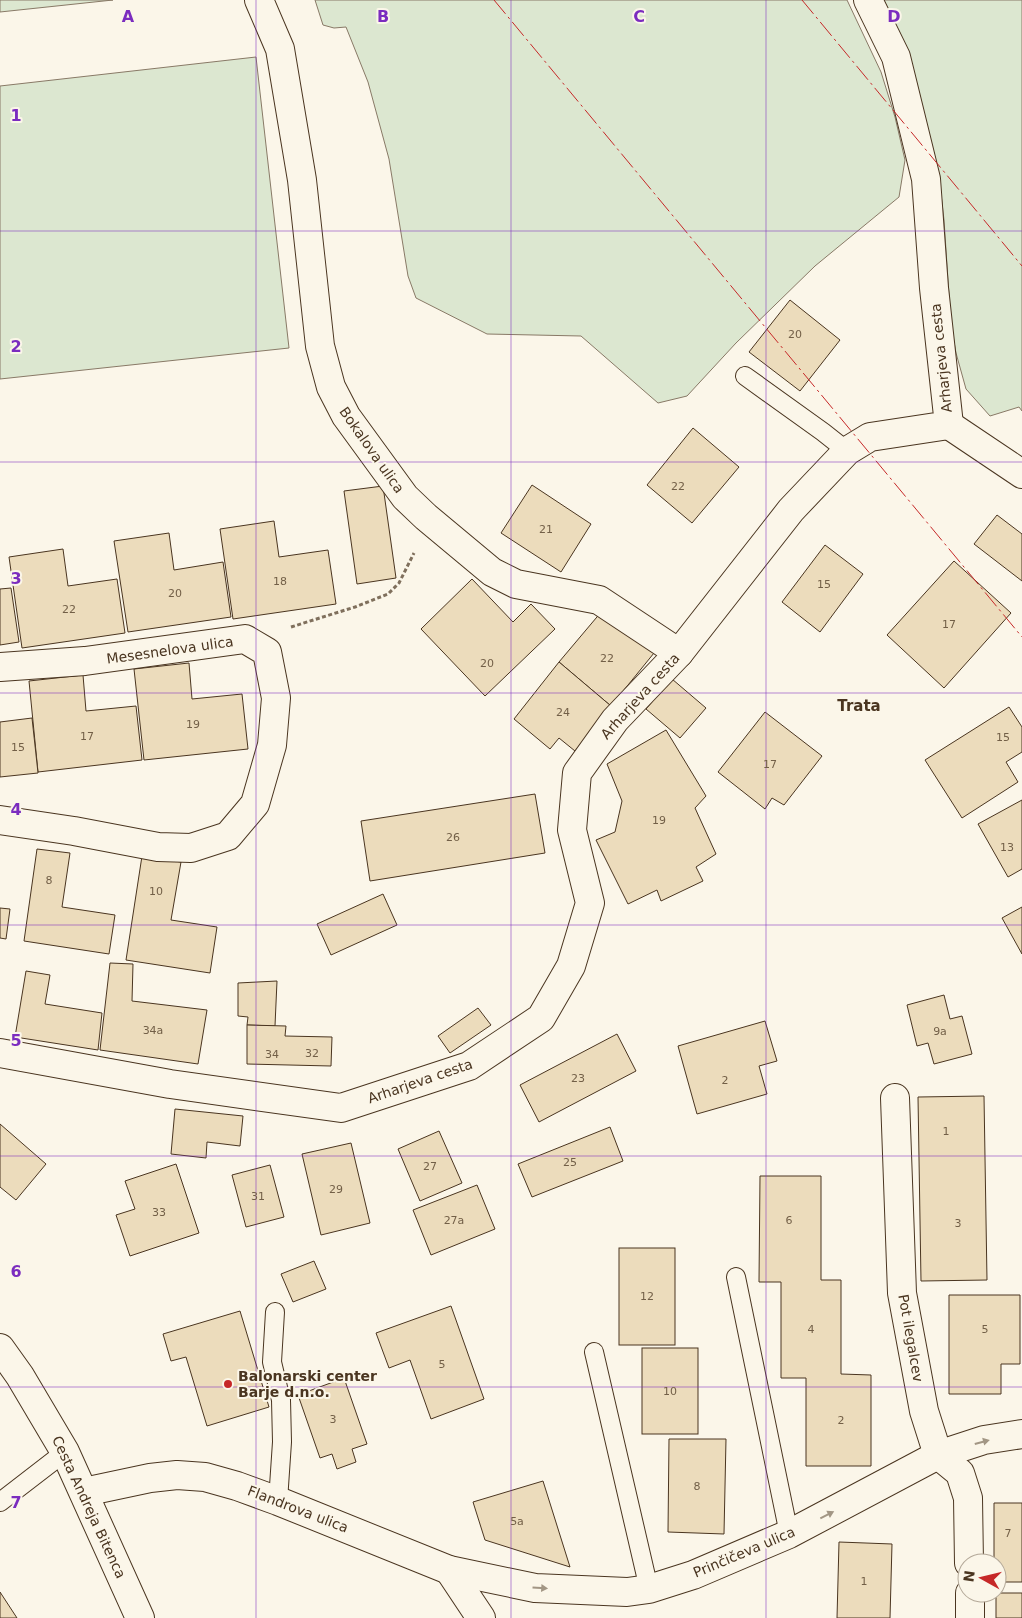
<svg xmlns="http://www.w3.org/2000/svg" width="1022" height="1618" viewBox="0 0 1022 1618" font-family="'DejaVu Sans',sans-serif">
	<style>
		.green { fill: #dce7d0; stroke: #887966 }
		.building { fill: #ecdcbc; stroke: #4a3520 }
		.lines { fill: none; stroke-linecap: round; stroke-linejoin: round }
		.lane-casing { stroke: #4a3520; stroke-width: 20 }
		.street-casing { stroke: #4a3520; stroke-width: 30 }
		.secondary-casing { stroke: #4a3520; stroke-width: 30 }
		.path { stroke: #7f6f5c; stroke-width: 3; stroke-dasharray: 4 2.5; stroke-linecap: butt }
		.lane { stroke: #fbf6e9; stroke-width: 18 }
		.street { stroke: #fbf6e9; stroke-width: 28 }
		.secondary { stroke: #fbf6e9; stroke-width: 28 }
		.power { stroke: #c62828; stroke-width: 1; stroke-dasharray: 18 4 2.5 4; stroke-linecap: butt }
		.oneway { fill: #a29684 }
		.grid { fill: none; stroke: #7b2cbf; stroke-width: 1; stroke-opacity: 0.55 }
		.poi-dot { fill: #c62828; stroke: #fbf6e9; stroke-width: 2 }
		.labels { text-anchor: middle; stroke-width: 4; stroke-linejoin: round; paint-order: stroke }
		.number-label { font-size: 11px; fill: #725f47 }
		.street-label { font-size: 14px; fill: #4a3520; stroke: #fbf6e9 }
		.poi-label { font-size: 14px; font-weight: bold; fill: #4a3520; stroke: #fbf6e9; text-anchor: start }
		.neighbourhood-label { font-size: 15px; font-weight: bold; fill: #4a3520; stroke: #fbf6e9 }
		.grid-label { font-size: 16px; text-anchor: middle; font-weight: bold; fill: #7b2cbf; stroke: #fbf6e9; stroke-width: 4; stroke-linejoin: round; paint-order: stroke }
	</style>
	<rect width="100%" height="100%" fill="#fbf6e9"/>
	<g class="green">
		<polygon points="0,0 113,0 0,12"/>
		<polygon points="315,0 847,0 881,72 895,117 905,160 899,197 815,266 736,343 687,396 658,403 581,336 487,334 416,298 408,276 389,159 368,82 346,27 334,28 323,25"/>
		<polygon points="880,0 1022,0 1022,411 1019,407 990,416 966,389 956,353 951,325 944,220 939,177"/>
		<polygon points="256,57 289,348 0,379 0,86"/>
	</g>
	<g class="building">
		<polygon points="790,300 840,340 800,391 749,352"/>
		<polygon points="693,428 739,467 692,523 647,485"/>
		<polygon points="532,485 591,524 561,572 501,533"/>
		<polygon points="383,486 396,578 357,584 344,491"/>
		<polygon points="997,515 1022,534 1022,581 974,544"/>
		<polygon points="274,521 279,557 328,550 336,604 233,619 220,529"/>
		<polygon points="169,533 174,570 223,562 231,617 128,632 114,541"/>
		<polygon points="825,545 863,574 820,632 782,602"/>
		<polygon points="63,549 68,586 117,579 125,633 22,648 9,557"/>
		<polygon points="954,561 1011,613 944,688 887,635"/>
		<polygon points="472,579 513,622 531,604 555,629 485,696 421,629"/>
		<polygon points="11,588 19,642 0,645 0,589"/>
		<polygon points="602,611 654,653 611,706 559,662"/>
		<polygon points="559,662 611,706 575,751 559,738 550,749 514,719"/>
		<polygon points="189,663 192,699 242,694 248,749 144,760 134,669"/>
		<polygon points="83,675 86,711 136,706 142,760 38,772 29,681"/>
		<polygon points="672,679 706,708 680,738 646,709"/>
		<polygon points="1009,707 1022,727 1022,752 1006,762 1018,782 962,818 925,760"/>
		<polygon points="765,712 822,756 784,805 772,798 765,809 718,772"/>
		<polygon points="32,718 38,773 0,777 0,722"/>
		<polygon points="666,730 706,796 695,808 716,854 696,867 703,881 661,901 657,890 628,904 596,840 615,832 622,801 607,764"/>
		<polygon points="535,794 545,853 370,881 361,821"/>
		<polygon points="1022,800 1022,869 1008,877 978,824"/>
		<polygon points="37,849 70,853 62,907 115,915 109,954 24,941"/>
		<polygon points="142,856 181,862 171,920 217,927 210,973 126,960"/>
		<polygon points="383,894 397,925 331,955 317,924"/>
		<polygon points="1022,907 1022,954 1002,918"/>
		<polygon points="0,908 10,909 6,939 0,938"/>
		<polygon points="110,963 133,964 132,1001 207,1010 198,1064 100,1050"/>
		<polygon points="26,971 50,975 45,1004 102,1013 98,1050 15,1037"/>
		<polygon points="277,981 275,1026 247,1025 248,1017 238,1016 238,983"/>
		<polygon points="944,995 950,1019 962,1016 972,1054 934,1064 928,1043 917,1046 907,1005"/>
		<polygon points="478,1008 491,1025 450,1053 438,1036"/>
		<polygon points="765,1021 777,1061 759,1066 767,1094 697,1114 678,1046"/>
		<polygon points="247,1025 286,1026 285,1036 332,1037 331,1066 247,1064"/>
		<polygon points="617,1034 636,1071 539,1122 520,1085"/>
		<polygon points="984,1096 987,1280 921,1281 918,1097"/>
		<polygon points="175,1109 243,1116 240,1146 207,1142 206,1158 171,1154"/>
		<polygon points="0,1124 46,1164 16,1200 0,1187"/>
		<polygon points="610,1127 623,1161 532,1197 518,1164"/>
		<polygon points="439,1131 462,1183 420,1201 398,1149"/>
		<polygon points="351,1143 370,1223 321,1235 302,1154"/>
		<polygon points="176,1164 199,1233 130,1256 116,1215 135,1209 125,1181"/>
		<polygon points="270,1165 284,1217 246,1227 232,1175"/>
		<polygon points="760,1176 821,1176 821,1280 841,1280 841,1374 871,1375 871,1466 806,1466 806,1378 781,1378 781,1282 759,1282"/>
		<polygon points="477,1185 495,1229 431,1255 413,1210"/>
		<rect x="619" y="1248" width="56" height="97"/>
		<polygon points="314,1261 326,1289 293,1302 281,1274"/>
		<polygon points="949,1295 1020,1295 1020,1364 1001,1364 1001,1394 949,1394"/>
		<polygon points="451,1306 484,1399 431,1419 410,1360 389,1368 376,1333"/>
		<polygon points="240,1311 269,1407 207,1426 186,1357 171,1361 163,1334"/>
		<rect x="642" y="1348" width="56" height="86"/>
		<polygon points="344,1378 367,1444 352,1449 356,1462 337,1469 332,1454 320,1458 298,1395"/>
		<polygon points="669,1439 726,1439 724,1534 668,1532"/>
		<polygon points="543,1481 570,1567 485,1540 473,1502"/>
		<polygon points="994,1503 1022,1503 1022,1582 997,1582 997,1563 994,1563"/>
		<polygon points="839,1542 892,1544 890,1618 837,1618"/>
		<polygon points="0,1592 17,1618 0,1618"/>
		<rect x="996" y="1593" width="26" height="25"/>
	</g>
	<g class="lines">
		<defs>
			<g id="lane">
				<polyline points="745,376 823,432 847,451"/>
				<polyline points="736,1277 789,1534"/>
				<polyline points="275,1312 272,1362 281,1400 282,1442 278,1501"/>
				<polyline points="594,1352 649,1589"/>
				<polyline points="0,1502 65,1452"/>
			</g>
			<g id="street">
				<polyline points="259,0 280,49 302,180 320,346 331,387 346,416 405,497 426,517 492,572 516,584 599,600 679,653"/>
				<polyline points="949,425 1022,474"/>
				<polyline points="0,667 85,661 245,639 267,652 276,698 272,745 255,804 228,836 191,848 158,847 74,831 0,820"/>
				<polyline points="0,1053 170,1084 341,1108 469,1066 541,1018 571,966 590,903 572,830 577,773 615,720 679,653 791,510 847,451 870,437 949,425 934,288 926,179 896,57 868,0"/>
				<polyline points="895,1098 902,1293 924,1411 938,1455 960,1473 968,1498 969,1563"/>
				<polyline points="84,1492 150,1478 177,1475 205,1477 237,1486 278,1501 449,1570 535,1588 627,1592 649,1589 693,1575 789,1534 938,1455 984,1440 1022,1434"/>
				<polyline points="449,1570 481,1618"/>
				<polyline points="970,1593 970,1618"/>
			</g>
			<polyline id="secondary" points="0,1348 20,1376 65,1452 140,1618"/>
		</defs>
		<use href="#lane" class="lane-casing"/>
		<use href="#street" class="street-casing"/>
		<use href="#secondary" class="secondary-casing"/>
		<polyline class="path" points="291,627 355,607 388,594 399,583 414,553"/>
		<use href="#lane" class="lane"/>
		<use href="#street" class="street"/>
		<use href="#secondary" class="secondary"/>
		<g class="power">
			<polyline points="494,0 1022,637"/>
			<polyline points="802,0 1022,266"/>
		</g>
	</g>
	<defs><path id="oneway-solid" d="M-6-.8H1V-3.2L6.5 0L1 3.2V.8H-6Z" transform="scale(1.25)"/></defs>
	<g class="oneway">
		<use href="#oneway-solid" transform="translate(982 1442) rotate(-15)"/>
		<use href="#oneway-solid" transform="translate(827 1515) rotate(-27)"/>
		<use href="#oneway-solid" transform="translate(540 1588) rotate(4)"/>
	</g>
	<path class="grid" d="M256,0V1618M511,0V1618M766,0V1618M0,231H1022M0,462H1022M0,693H1022M0,925H1022M0,1156H1022M0,1387H1022"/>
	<circle class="poi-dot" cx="228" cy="1384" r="5"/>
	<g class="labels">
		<g class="number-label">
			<text x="795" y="338">20</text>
			<text x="678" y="490">22</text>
			<text x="546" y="533">21</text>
			<text x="280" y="585">18</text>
			<text x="824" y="588">15</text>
			<text x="175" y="597">20</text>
			<text x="69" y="613">22</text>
			<text x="949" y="628">17</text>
			<text x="607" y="662">22</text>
			<text x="487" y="667">20</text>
			<text x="563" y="716">24</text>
			<text x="193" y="728">19</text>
			<text x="87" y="740">17</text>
			<text x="1003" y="741">15</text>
			<text x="18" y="751">15</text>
			<text x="770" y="768">17</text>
			<text x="659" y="824">19</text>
			<text x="453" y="841">26</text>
			<text x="1007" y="851">13</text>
			<text x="49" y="884">8</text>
			<text x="156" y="895">10</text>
			<text x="153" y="1034">34a</text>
			<text x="940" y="1035">9a</text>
			<text x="312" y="1057">32</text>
			<text x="272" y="1058">34</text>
			<text x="578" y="1082">23</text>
			<text x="725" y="1084">2</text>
			<text x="946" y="1135">1</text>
			<text x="570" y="1166">25</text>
			<text x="430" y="1170">27</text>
			<text x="336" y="1193">29</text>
			<text x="258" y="1200">31</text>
			<text x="159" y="1216">33</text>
			<text x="454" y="1224">27a</text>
			<text x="789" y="1224">6</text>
			<text x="958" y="1227">3</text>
			<text x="647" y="1300">12</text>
			<text x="811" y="1333">4</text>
			<text x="985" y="1333">5</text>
			<text x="442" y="1368">5</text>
			<text x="670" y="1395">10</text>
			<text x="333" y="1423">3</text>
			<text x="841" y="1424">2</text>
			<text x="697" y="1490">8</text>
			<text x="517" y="1525">5a</text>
			<text x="1008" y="1537">7</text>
			<text x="864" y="1585">1</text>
		</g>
		<g class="street-label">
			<text transform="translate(941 358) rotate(-96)" y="5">Arharjeva cesta</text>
			<text transform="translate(372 450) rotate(55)" y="5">Bokalova ulica</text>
			<text transform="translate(170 650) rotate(-8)" y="5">Mesesnelova ulica</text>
			<text transform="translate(640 696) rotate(-48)" y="5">Arharjeva cesta</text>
			<text transform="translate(420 1081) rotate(-19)" y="5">Arharjeva cesta</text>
			<text transform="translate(911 1338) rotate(80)" y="5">Pot ilegalcev</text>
			<text transform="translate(89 1507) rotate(65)" y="5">Cesta Andreja Bitenca</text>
			<text transform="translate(298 1509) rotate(21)" y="5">Flandrova ulica</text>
			<text transform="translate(744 1552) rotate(-23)" y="5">Prinčičeva ulica</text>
		</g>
		<g class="poi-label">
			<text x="238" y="1381">Balonarski center<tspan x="238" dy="16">Barje d.n.o.</tspan></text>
		</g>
		<g class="neighbourhood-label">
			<text x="859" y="711">Trata</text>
		</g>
	</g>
	<g class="grid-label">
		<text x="128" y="22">A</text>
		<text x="383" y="22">B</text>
		<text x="639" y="22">C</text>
		<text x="894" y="22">D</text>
		<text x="16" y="121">1</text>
		<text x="16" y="352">2</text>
		<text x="16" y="584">3</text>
		<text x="16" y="815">4</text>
		<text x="16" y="1046">5</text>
		<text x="16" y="1277">6</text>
		<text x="16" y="1508">7</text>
	</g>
	<g transform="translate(982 1578) rotate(278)"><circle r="24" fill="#fbf6e9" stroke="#b4a999"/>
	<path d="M0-4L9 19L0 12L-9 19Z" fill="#c62828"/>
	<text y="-8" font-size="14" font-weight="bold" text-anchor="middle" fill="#4a3520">N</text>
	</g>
</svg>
